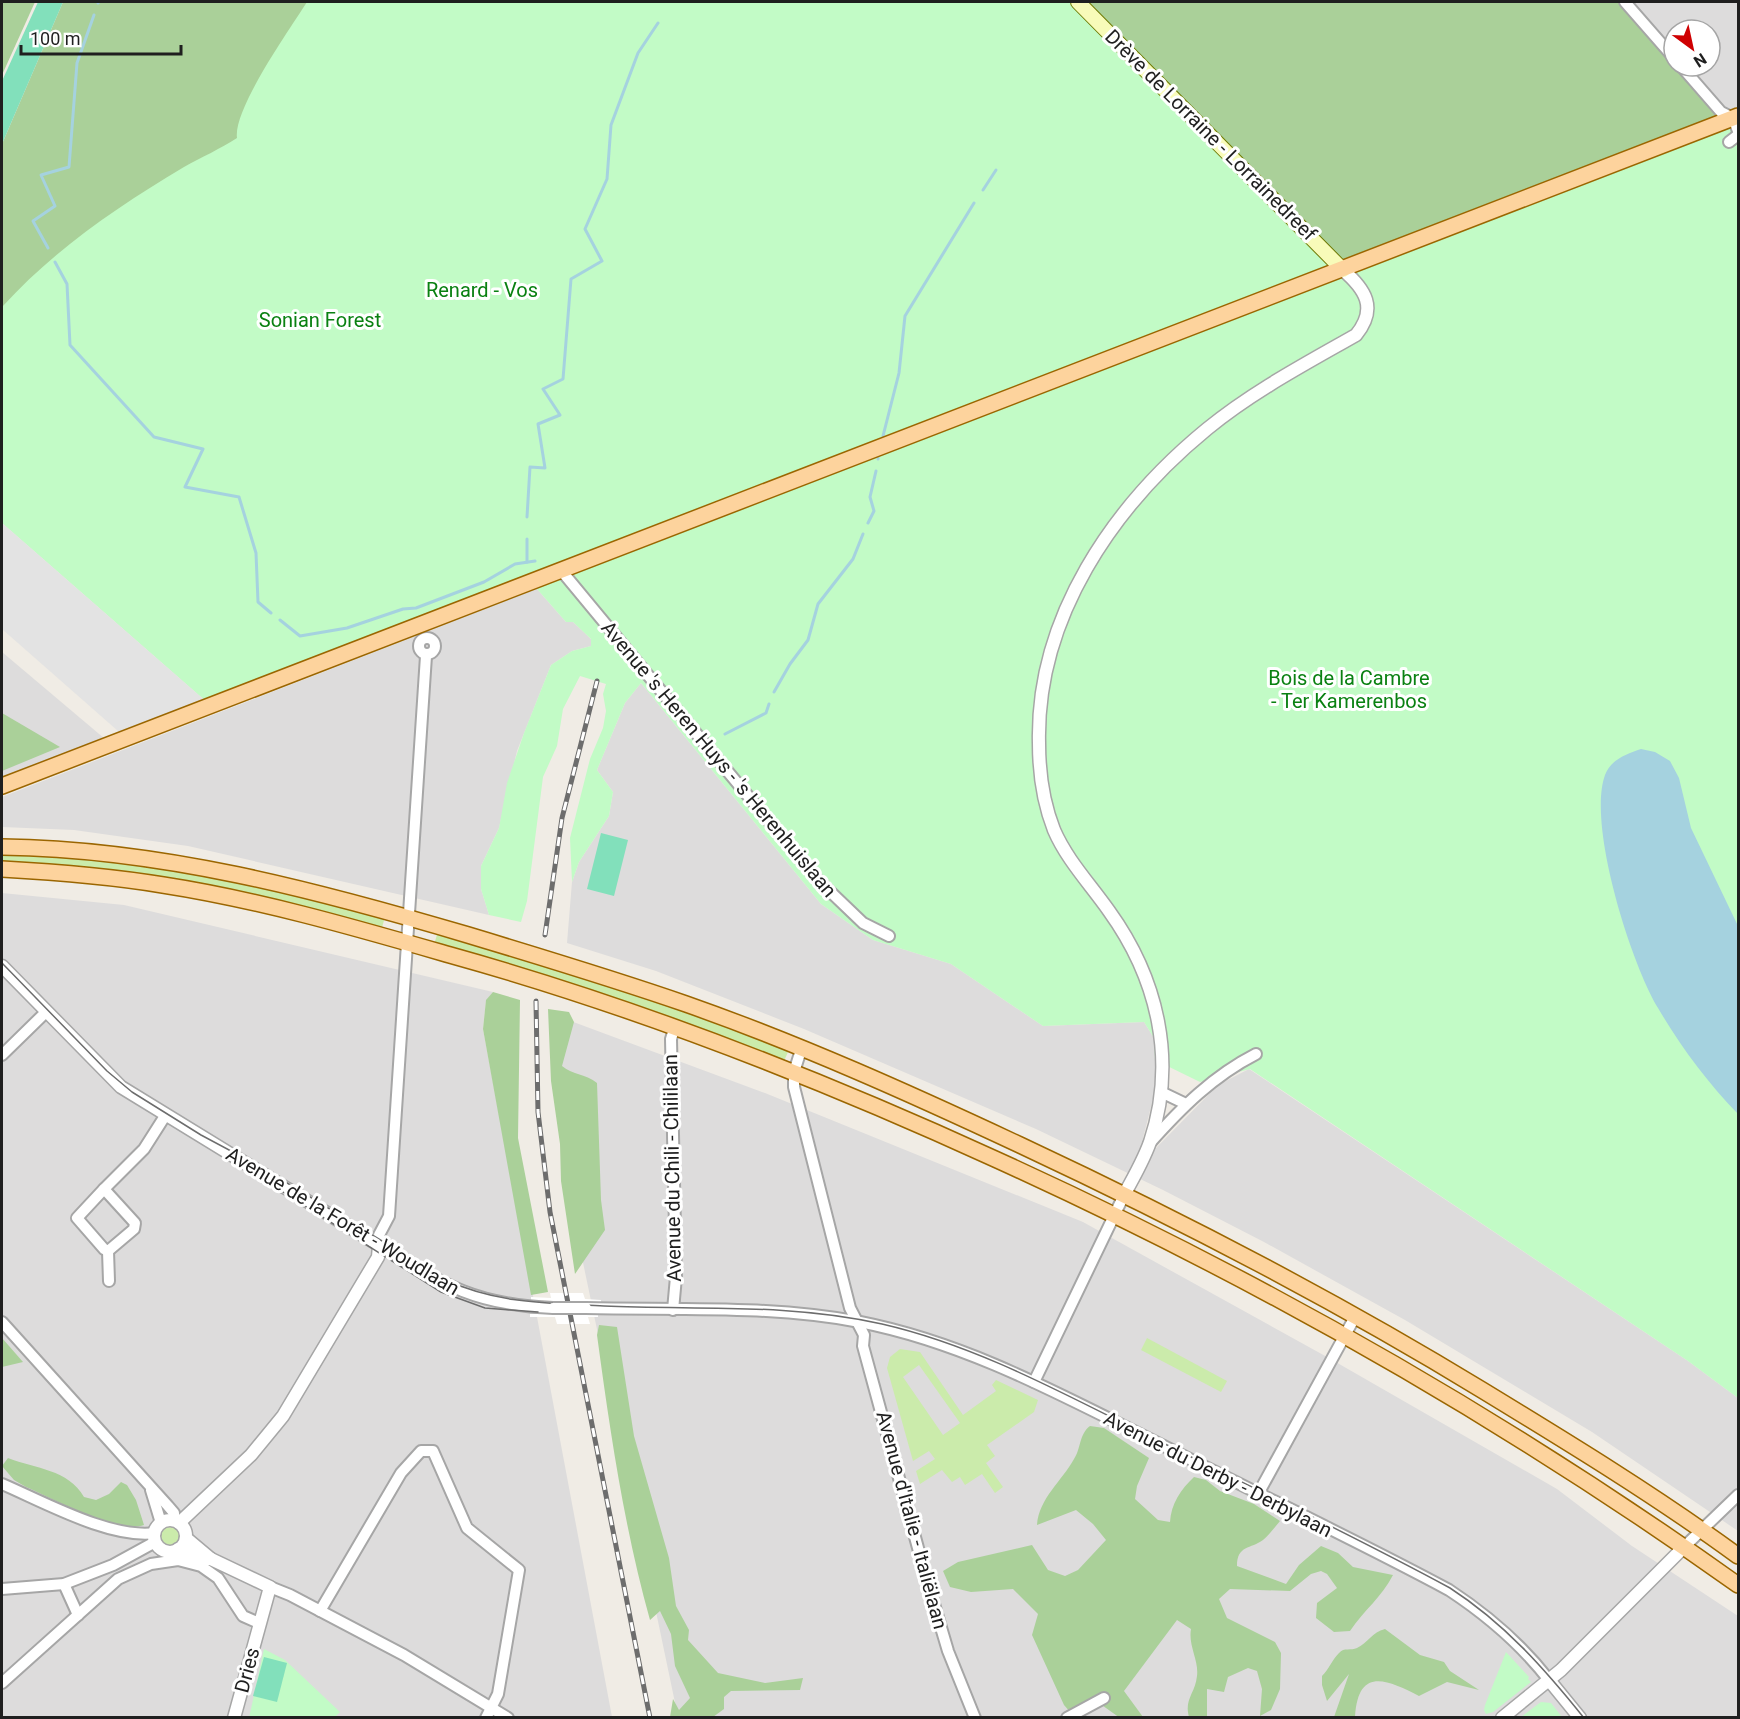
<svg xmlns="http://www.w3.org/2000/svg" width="1740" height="1719" viewBox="0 0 1740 1719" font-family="Roboto,sans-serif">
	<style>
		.residential { fill: #dddcdc }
		.grass { fill: #cbebab; fill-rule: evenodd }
		.forest { fill: #aad099 }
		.park { fill: #c2fbc6 }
		.pitch { fill: #82e0bb }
		.parking { fill: #e3e3e3 }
		.water { fill: #a5d2df }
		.pier { fill: #fff }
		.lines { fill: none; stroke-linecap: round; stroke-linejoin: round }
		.stream { stroke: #a5d2df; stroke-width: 3 }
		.minor-casing { stroke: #a6a6a6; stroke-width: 14 }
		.tertiary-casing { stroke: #a6a6a6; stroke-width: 15 }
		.secondary-casing { stroke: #6e7a03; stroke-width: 16 }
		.primary-casing { stroke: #9b6600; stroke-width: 18 }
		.minor { stroke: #fff; stroke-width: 10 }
		.tertiary { stroke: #fff; stroke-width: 12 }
		.secondary { stroke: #f8fbb9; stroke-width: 14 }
		.primary { stroke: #fdd39d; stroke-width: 15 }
		.tram { stroke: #6d6d6d; stroke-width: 1.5 }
		.rail-casing { stroke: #6d6d6d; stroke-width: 5 }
		.rail { stroke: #fff; stroke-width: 3; stroke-dasharray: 9; stroke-linecap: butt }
		.minor-bridge-casing { stroke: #a6a6a6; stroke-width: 14; stroke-linecap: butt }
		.minor-bridge { stroke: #fff; stroke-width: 10 }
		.labels { text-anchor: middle; stroke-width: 6; stroke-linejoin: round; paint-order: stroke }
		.street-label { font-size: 20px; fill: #1f1f1f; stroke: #fff }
		.park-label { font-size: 20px; fill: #0a8112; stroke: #fff }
	</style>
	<rect width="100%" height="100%" fill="#f0ece5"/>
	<g class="residential">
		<polygon points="1622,2 1738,2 1738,107 1718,112 1678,66 1710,66 1710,30 1674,30 1674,62"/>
		<polygon points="537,589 566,622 573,622 591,639 591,646 572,651 551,665 517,751 499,828 481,866 481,889 489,915 188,846 74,830 2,827 2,797"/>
		<polygon points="2,652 105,739 2,780"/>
		<polygon points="641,683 821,904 873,940 951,964 1043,1026 1144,1022 1154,1038 1155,1060 1155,1091 1143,1138 1156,1148 1218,1085 1249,1069 1688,1361 1738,1398 1738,1531 1592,1432 1405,1320 1264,1242 1163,1190 1036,1129 804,1029 656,971 567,943 572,882 579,862 609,816 613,792 597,770 625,703"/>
		<polygon points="2,893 124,905 493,992 486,1001 483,1029 612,1717 2,1717"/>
		<polygon points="568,1020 765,1093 1083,1222 1327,1357 1557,1489 1632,1546 1738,1616 1738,1717 678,1717 576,1229 555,1065"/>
	</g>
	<g class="grass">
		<polygon points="2,852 132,861 251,884 385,917 381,931 312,913 2,865"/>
		<polygon points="438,931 639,993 787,1049 788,1052 784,1061 434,945"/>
		<polygon points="1147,1338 1227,1381 1221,1392 1141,1350"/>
		<path d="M900,1349L920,1352L963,1415L996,1391L992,1385L996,1380L1038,1400L1034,1412L987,1445L995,1456L986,1463L1003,1487L995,1493L982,1474L965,1485L960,1477L952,1482L942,1470L920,1484L916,1471L935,1459L929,1451L913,1461L887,1368L890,1357ZM919,1365L960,1423L943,1435L903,1377Z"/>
		<circle cx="170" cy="1537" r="10"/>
	</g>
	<g class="forest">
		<polygon points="2,2 35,2 2,75"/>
		<polygon points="63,2 1622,2 1674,62 1674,66 1678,66 1724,122 1134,354 2,523 2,144"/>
		<polygon points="2,713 60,747 2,771"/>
		<polygon points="493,992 520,1000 518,1138 548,1292 531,1295 483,1029 486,1000"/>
		<path d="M548,1009L569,1012L574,1022L562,1066C573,1075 586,1074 597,1083L601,1200L605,1230L575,1274L561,1181L560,1144L551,1081Z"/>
		<path d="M599,1325L617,1327L634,1436L669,1558L676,1606L689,1630L688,1640L718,1673L765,1683L803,1678L800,1690L731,1691L724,1697V1709L713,1717H670L673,1699L679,1710L690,1698L675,1666L671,1634L660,1611L650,1620C624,1527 610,1431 597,1335Z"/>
		<polygon points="2,1338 23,1362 2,1367"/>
		<path d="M1090,1426L1104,1428L1149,1458L1137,1486L1135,1499L1158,1520L1170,1522C1171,1504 1181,1489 1194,1477L1206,1480L1220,1491L1254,1504L1280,1521C1275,1527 1269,1535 1263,1540C1251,1549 1237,1545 1237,1566L1286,1584L1299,1565L1321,1546L1338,1553L1353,1567L1393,1575C1382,1597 1364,1610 1350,1631L1334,1632L1316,1618L1317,1603L1337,1588L1327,1574L1321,1571L1311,1574L1290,1591L1230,1589L1219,1599L1227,1618L1275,1642L1281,1653L1280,1689L1271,1710L1260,1716L1262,1689L1257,1671L1248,1668L1228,1677L1224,1692L1207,1689V1717H1189C1184,1699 1195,1694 1197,1676C1199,1660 1188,1646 1191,1629L1177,1620L1124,1691L1143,1717L1120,1718L1099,1703L1071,1713L1064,1705L1032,1635L1038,1614L1013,1589L971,1592L950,1587L943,1571L958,1562L1032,1545L1048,1570L1065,1576L1078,1570L1106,1540L1093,1524L1076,1510L1037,1525C1039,1498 1062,1481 1074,1459C1081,1449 1079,1434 1090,1426Z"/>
		<path d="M8,1458C36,1469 68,1469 84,1497L96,1500L109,1494L121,1482L127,1485L136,1500L144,1525C118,1535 52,1498 26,1487L14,1480L2,1466Z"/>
		<path d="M1385,1629L1420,1655L1444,1662L1450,1671L1479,1690L1447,1682L1419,1696C1386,1679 1358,1667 1355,1717H1334L1349,1674L1327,1701L1322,1685V1676C1329,1669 1332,1660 1339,1653C1344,1647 1351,1651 1357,1648C1368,1643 1372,1632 1385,1629Z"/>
	</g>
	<g class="park">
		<path d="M307,2H1073L1338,268L1724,122L1738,135V1398L1688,1361L1250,1069L1200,1082L1155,1060L1154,1038L1144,1022L1043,1026L951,964L873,940L821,904L641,683L625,703L597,770L613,792L609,816L579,862L572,882L570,838L590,759L603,728L606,711L603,694L606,684L580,676L563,709L557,746L543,777L527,901L521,922L489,915L481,889V866L499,828L507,783L524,733L551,665L572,651L591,646V639L573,622H566L530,581L209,704L2,523V307C55,249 117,207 184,167C202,157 220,149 237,138C233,109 290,29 307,2Z"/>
		<polygon points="264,1649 285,1660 340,1712 335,1717 249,1718"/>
		<polygon points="1506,1652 1529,1677 1528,1679 1531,1682 1493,1712 1486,1714 1484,1710 1485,1705"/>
		<polygon points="1541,1702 1551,1703 1562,1717 1521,1717"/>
	</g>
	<g class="pitch">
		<polygon points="38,2 63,2 2,144 2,81"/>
		<polygon points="601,833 628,840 614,896 587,889"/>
		<polygon points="264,1657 287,1663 277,1702 253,1696"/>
	</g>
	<polygon class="parking" points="2,523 209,704 126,738 2,629"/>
	<path class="water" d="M1641,749L1655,752L1670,761L1679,778L1691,828L1738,926V1114C1707,1082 1681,1047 1658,1008C1631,963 1587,825 1605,775C1611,759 1627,754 1641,749Z"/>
	<polygon class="pier" points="550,1293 583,1293 585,1299 601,1300 601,1303 585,1303 588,1314 598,1314 598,1317 588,1317 590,1324 557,1324 555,1317 530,1317 530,1314 554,1314 552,1301 531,1300 531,1297 551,1298"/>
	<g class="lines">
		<g class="stream">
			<polyline points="98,3 99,2"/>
			<polyline points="983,190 996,170"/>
			<polyline points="48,248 33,221 55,206 41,175 69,167 77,63 94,15"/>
			<polyline points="55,262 67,284 70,345 154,437 203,449 185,487 239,497 256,553 258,602 271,613"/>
			<polyline points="883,436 899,373 905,316 974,203"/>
			<polyline points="878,459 878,458"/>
			<polyline points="527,517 530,467 545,468 538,424 560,415 543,389 563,379 571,279 602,261 585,229 607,179 611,125 638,53 658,23"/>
			<polyline points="868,523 874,511 870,497 876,471"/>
			<polyline points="527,562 527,539"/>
			<polyline points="280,620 300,636 347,628 403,609 416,608 484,582 515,564 535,561"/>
			<polyline points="774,692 790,664 808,640 818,604 853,559 863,534"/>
			<polyline points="725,734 766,713 769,704"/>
		</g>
		<defs>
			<g id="minor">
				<polyline points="1625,2 1674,58"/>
				<polyline points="1681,66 1721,112 1733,118"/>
				<polyline points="1733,118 1738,131"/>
				<polyline points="1729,142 1738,135"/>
				<polyline points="560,569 816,878 863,923 889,936"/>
				<circle cx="427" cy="646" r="8"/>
				<path d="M426,656L389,1216L379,1235V1245C444,1285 475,1305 553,1308"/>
				<polyline points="801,1050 794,1072 794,1087 850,1308 864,1335 863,1346 924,1570 948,1651 975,1718"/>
				<polyline points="2,1055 46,1012"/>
				<polyline points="1161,1092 1186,1104"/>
				<path d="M1149,1144C1181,1108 1213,1076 1256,1054"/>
				<polygon points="104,1189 135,1223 134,1229 108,1251 104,1249 77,1218"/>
				<polyline points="104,1189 144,1149 165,1116"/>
				<polyline points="108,1251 109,1281"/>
				<path d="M586,1308C677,1310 771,1305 860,1322C972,1344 1070,1400 1172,1450C1264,1497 1358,1541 1449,1590C1487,1615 1521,1644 1549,1680"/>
				<polyline points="673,1310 676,1277 671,1039 675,1026"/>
				<polyline points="2,1322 168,1506 174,1513 174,1521"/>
				<polyline points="1034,1382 1125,1193"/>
				<path d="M2,1484C44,1502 110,1539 155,1533"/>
				<polyline points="151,1490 161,1523"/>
				<polyline points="1258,1494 1356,1315"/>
				<polyline points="1684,1547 1738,1495"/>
				<polyline points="64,1584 78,1615"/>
				<polyline points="270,1587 290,1595 404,1655 508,1718"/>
				<polyline points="2,1589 64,1584 113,1565 155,1542"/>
				<polyline points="320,1611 401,1473 421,1451 433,1451 467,1528 519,1570 498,1694 486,1718"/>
				<polyline points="2,1683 118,1579 151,1564 178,1560 201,1566 218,1578 243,1616 259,1623"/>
				<polyline points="1067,1718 1104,1698"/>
			</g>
			<g id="tertiary">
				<polyline points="2,966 121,1087 379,1245 378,1257 283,1416 251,1455 179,1523"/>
				<path d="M1125,1193C1134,1177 1144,1159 1150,1142C1177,1061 1158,979 1109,911C1090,884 1067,860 1054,830C1043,802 1039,772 1039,743C1036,618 1113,506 1207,429C1252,392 1305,364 1356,335C1378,308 1365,289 1343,270"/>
				<circle cx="170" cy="1536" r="16"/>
				<polyline points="186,1538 211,1559"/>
				<polyline points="178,1549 201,1559 211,1559 270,1587 234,1718"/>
				<polyline points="1549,1680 1580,1718"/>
				<polyline points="1502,1718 1561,1670 1684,1547"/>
			</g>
			<polyline id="secondary" points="1078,2 1343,270"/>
			<g id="primary">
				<polyline points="2,786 1738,116"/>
				<path d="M2,847C161,849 316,890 468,935C541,957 614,979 686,1004C800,1044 911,1094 1020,1145C1178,1219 1333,1299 1482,1390C1569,1443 1656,1496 1738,1556"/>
				<path d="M2,869C56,872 109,876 163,885C260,900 356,928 450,955C637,1007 818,1078 995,1159C1255,1277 1505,1419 1738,1585"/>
			</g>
		</defs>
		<use href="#minor" class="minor-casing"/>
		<use href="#tertiary" class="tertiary-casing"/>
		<use href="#secondary" class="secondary-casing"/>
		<use href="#primary" class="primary-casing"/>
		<use href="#minor" class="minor"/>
		<use href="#tertiary" class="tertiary"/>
		<use href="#secondary" class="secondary"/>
		<use href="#primary" class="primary"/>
		<g class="tram">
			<path d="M2,963L107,1071L132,1092L201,1135L261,1167L446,1280C498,1304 548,1303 604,1306C696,1310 791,1303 882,1324C982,1347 1071,1398 1163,1443C1259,1491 1356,1537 1450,1588C1504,1623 1544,1668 1584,1718"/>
			<polyline points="226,1156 441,1292 485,1308 538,1312"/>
		</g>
		<defs>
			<g id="rail">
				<polyline points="545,935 562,818 597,681"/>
				<polyline points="536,1001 538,1112 550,1212 650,1718"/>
			</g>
		</defs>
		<use href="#rail" class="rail-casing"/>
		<use href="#rail" class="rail"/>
		<defs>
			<polyline id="minor-bridge" points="553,1308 586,1308"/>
		</defs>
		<use href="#minor-bridge" class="minor-bridge-casing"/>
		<use href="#minor-bridge" class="minor-bridge"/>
	</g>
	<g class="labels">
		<g class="street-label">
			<text transform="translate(1211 135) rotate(45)" y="7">Drève de Lorraine - Lorrainedreef</text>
			<text transform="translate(719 759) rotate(50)" y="7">Avenue 's Heren Huys - 's Herenhuislaan</text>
			<text transform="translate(672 1168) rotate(-91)" y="7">Avenue du Chili - Chililaan</text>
			<text transform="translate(343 1221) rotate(31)" y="7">Avenue de la Forêt - Woudlaan</text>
			<text transform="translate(1218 1474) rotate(27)" y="7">Avenue du Derby - Derbylaan</text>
			<text transform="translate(912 1520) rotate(75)" y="7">Avenue d'Italie - Italiëlaan</text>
			<text transform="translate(247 1670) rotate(-75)" y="7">Dries</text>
		</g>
		<g class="park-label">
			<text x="482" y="297">Renard - Vos</text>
			<text x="320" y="327">Sonian Forest</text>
			<text x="1349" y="685">Bois de la Cambre<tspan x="1349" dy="23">- Ter Kamerenbos</tspan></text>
		</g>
	</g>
	<rect width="1740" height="1719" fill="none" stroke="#1f1f1f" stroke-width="6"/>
	<g transform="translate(1692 48) rotate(147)"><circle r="28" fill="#ffffff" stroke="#a5a5a5" stroke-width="1.5"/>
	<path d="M0-4.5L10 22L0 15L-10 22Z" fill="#cf0002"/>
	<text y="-9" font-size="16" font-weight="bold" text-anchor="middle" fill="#1f1f1f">N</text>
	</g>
	<path d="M21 45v9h160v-9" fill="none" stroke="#1f1f1f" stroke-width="3"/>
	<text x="30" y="45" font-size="18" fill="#1f1f1f" stroke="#ffffff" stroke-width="4.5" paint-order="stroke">100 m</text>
</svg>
